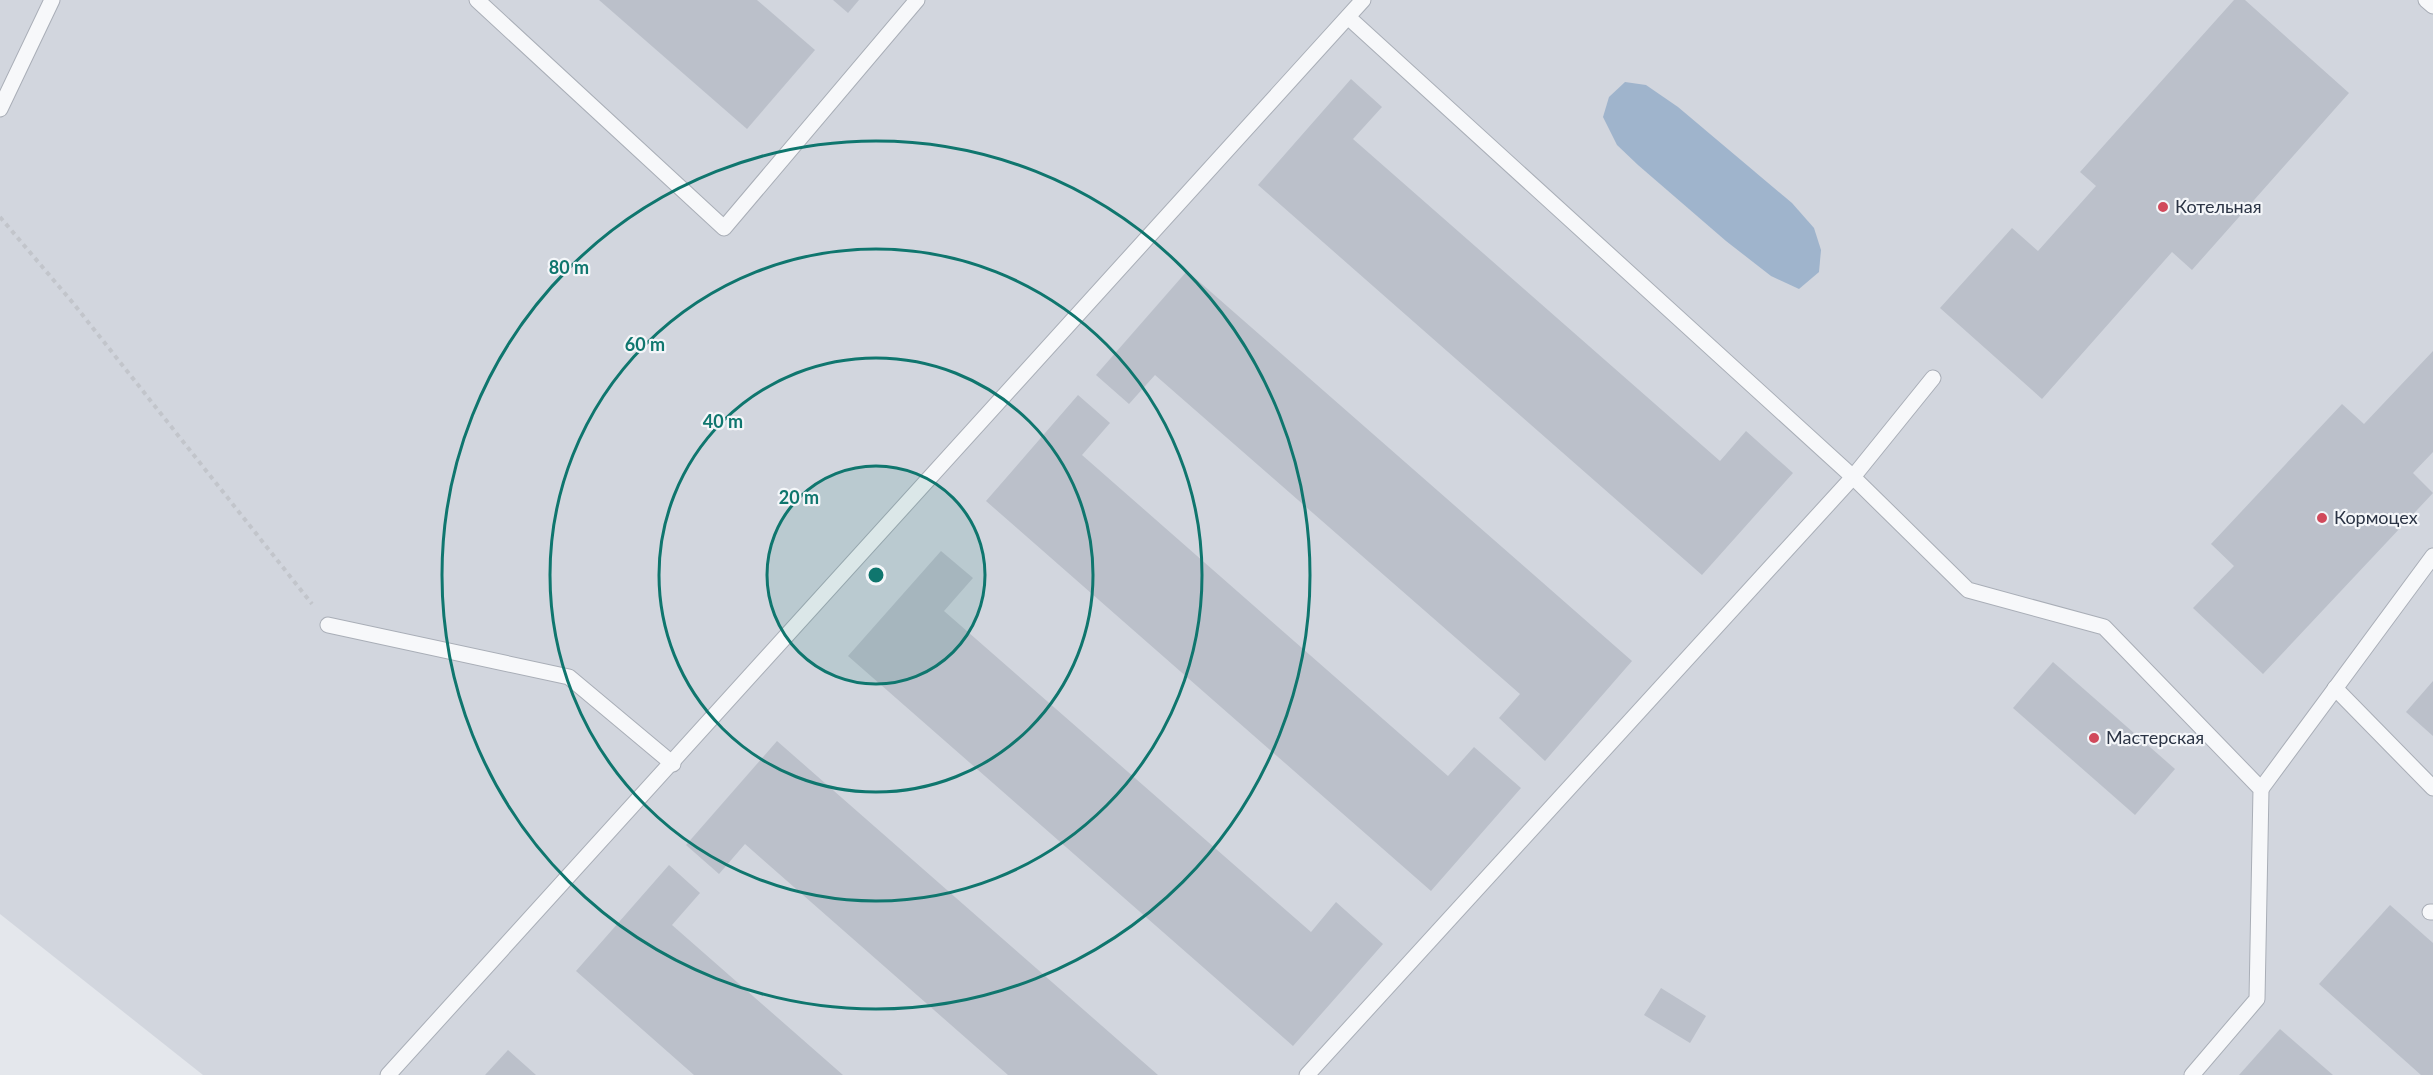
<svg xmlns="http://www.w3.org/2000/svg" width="2433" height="1075" viewBox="0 0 2433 1075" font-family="Lato,sans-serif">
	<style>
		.built { fill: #d2d6de }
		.water { fill: #9fb4cc }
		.building { fill: #bbc0ca }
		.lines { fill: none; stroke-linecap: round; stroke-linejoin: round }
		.lane-casing { stroke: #a9aeb7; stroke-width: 17 }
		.path { stroke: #c2c5cb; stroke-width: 4; stroke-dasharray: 4.5 4.5; stroke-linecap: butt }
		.lane { stroke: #f7f8fa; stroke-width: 15 }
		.ring { fill: none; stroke: #0f766e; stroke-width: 3 }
		.poi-dot { fill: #d1495b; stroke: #f4f6f9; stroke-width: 2 }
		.labels { text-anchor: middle; stroke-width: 4.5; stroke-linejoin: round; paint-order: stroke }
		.poi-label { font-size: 18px; fill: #2b3445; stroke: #f4f6f9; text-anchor: start }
		.centre { fill: #0f766e; stroke: #f4f6f9; stroke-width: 3 }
		.ring-label { font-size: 18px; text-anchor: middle; font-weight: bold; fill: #0f766e; stroke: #f4f6f9; stroke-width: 4.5; stroke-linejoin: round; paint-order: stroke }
	</style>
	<rect width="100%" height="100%" fill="#e4e7ec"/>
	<polygon class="built" points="0,0 2433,0 2433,1075 203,1075 0,914"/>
	<polygon class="water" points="1625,82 1646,85 1678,107 1792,203 1814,228 1821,250 1819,272 1799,289 1771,276 1726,241 1638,165 1617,145 1603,117 1609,97"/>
	<g class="building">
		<polygon points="599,0 757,0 815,50 747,129"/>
		<polygon points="833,0 859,0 848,13"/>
		<polygon points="2234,0 2245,0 2349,93 2192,270 2172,252 2042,399 1940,308 2012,228 2038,251 2096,186 2080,172"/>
		<polygon points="1351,79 1382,107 1353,139 1720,461 1746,431 1793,473 1702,575 1258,185"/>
		<polygon points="1187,271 1632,661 1545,761 1499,718 1520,694 1155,375 1129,404 1096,375"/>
		<polygon points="2433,351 2433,452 2413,473 2433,493 2263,674 2193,608 2234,566 2211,544 2342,404 2364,424"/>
		<polygon points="1078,395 1110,423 1082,455 1448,776 1474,747 1521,788 1431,891 986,501"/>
		<polygon points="941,551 973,578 944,611 1311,932 1336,902 1383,944 1293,1046 848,656"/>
		<polygon points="2053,662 2175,769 2135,815 2013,708"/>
		<polygon points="2433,681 2433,736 2406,712"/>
		<polygon points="777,741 1158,1075 1008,1075 745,844 719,874 686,845"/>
		<polygon points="669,865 700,893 672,925 843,1075 694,1075 576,971"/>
		<polygon points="2390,905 2433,943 2433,1075 2421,1075 2319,984"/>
		<polygon points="1661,988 1706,1016 1690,1043 1644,1015"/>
		<polygon points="2280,1029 2333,1075 2239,1075"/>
		<polygon points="508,1050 536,1075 485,1075"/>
	</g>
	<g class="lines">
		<defs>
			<g id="lane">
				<polyline points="477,0 724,228 917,0"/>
				<polyline points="2426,0 2433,6"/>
				<polyline points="1348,17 1853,477 1968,590 2104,627 2261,789 2257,999 2192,1075"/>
				<polyline points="0,109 52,0"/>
				<polyline points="328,625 569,677 673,764"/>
				<polyline points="2335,688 2433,788"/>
				<polyline points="2261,789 2433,556"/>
				<polyline points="2430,912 2433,912"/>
				<polyline points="388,1075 1363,0"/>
				<polyline points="1307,1075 1853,477 1933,378"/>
			</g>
		</defs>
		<use href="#lane" class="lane-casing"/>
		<polyline class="path" points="0,217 73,303 312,604"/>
		<use href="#lane" class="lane"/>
	</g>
	<circle cx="876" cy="575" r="109" fill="#0f766e" fill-opacity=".12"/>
	<g class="ring">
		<circle cx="876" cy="575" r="109"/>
		<circle cx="876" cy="575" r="217"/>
		<circle cx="876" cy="575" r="326"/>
		<circle cx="876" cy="575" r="434"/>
	</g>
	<g class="poi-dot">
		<circle cx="2163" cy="207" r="6"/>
		<circle cx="2322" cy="518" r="6"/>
		<circle cx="2094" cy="738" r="6"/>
	</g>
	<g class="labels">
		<g class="poi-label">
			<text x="2175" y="213">Котельная</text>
			<text x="2334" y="524">Кормоцех</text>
			<text x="2106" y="744">Мастерская</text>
		</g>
	</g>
	<circle cx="876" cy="575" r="9" class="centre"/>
	<g class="ring-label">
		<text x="569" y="274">80 m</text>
		<text x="645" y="351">60 m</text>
		<text x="723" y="428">40 m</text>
		<text x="799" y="504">20 m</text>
	</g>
</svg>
